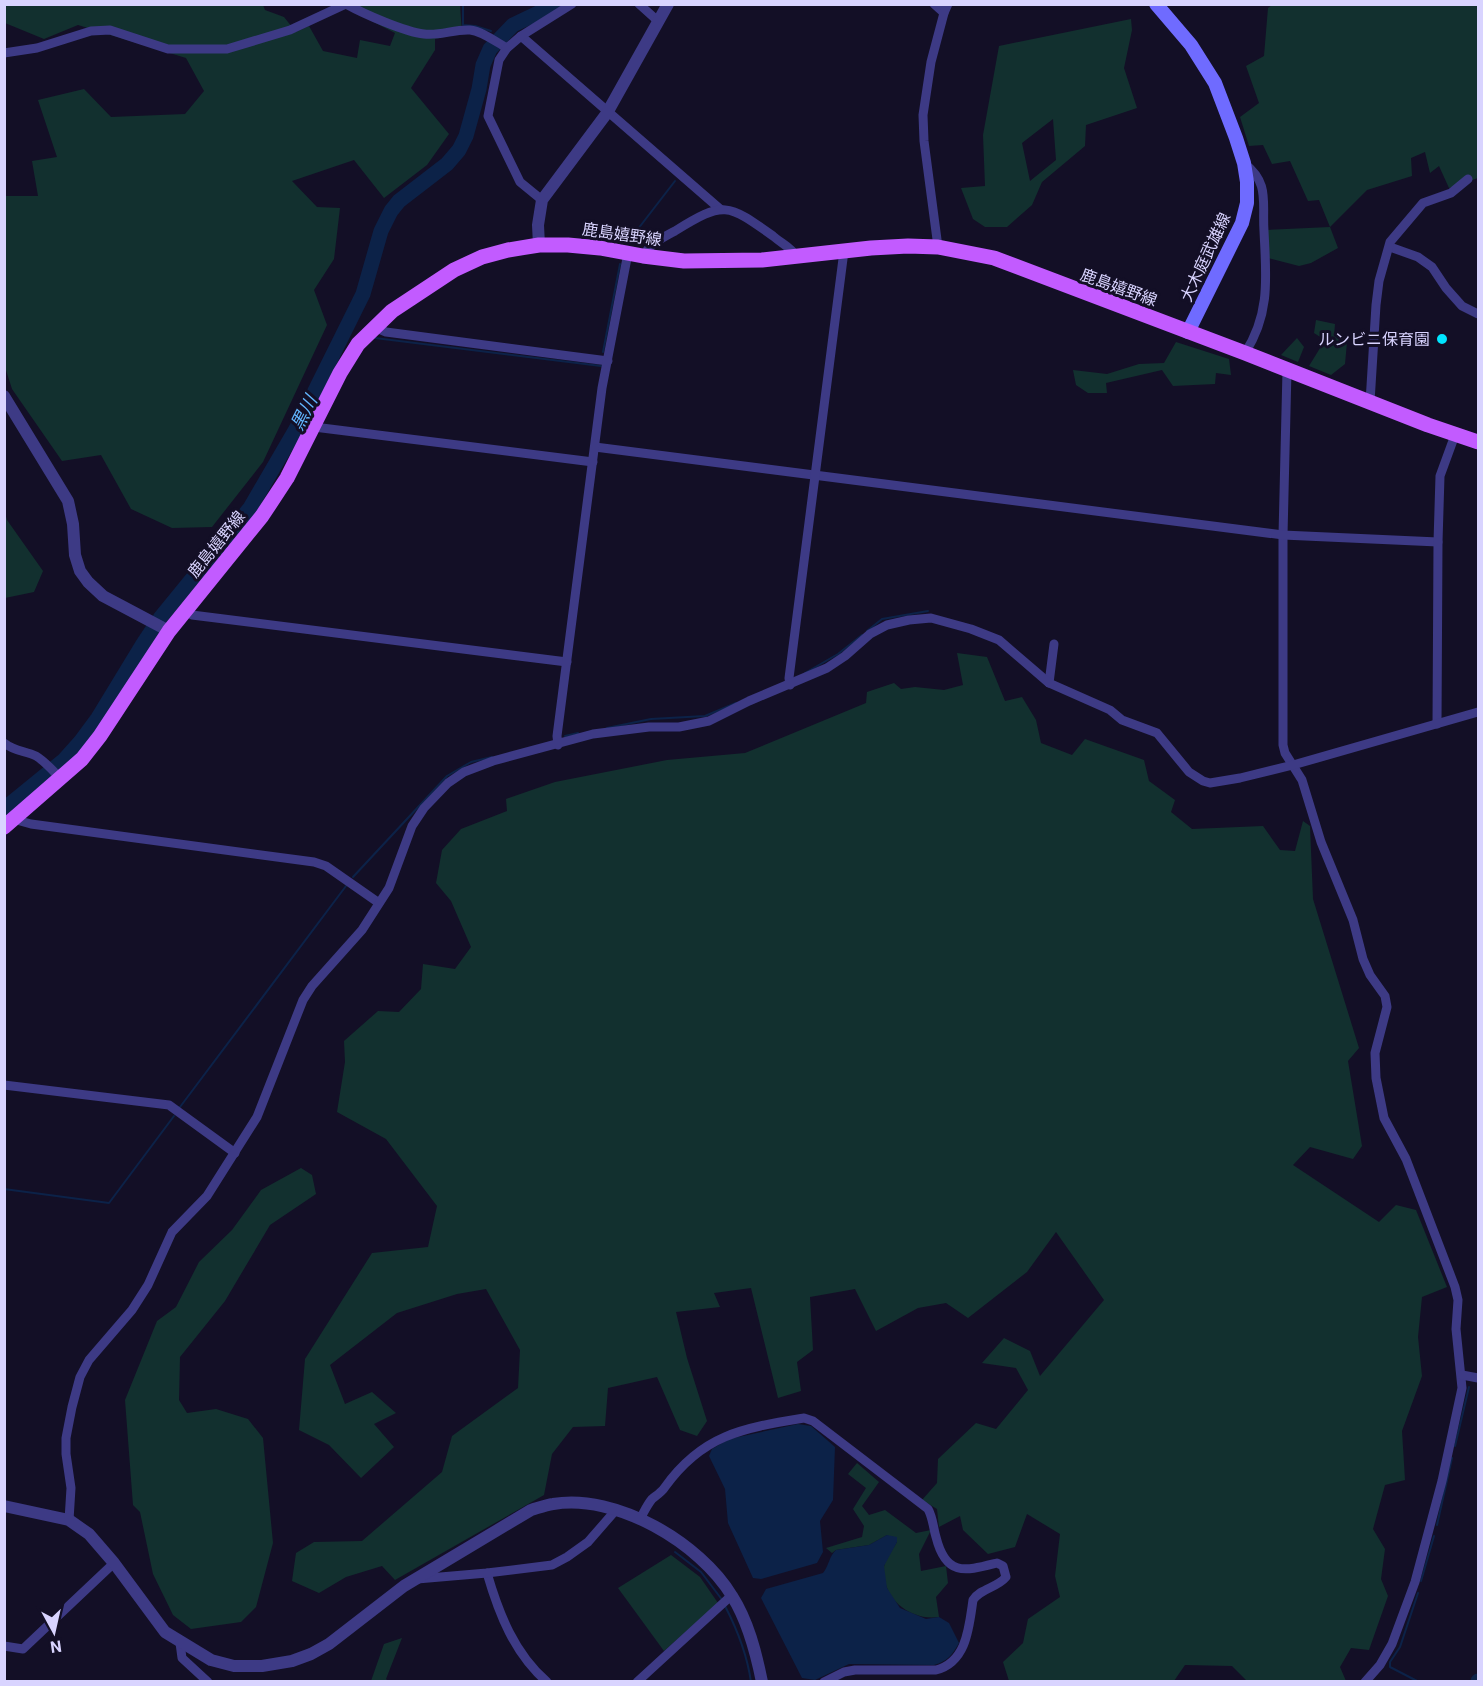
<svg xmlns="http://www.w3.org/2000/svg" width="1483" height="1686" viewBox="0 0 1483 1686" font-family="Roboto,'Noto Sans JP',sans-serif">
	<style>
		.green { fill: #12302f; fill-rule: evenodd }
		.water { fill: #0c2248 }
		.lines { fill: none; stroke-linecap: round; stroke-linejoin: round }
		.stream { stroke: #0c2248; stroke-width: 2 }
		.river { stroke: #0c2248; stroke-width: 15 }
		.minor { stroke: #3d3a85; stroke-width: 9 }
		.tertiary { stroke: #3d3a85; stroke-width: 12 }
		.secondary { stroke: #6f6bff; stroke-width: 14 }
		.primary { stroke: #c25bff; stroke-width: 15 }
		.poi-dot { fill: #00e5ff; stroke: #130f26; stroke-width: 2 }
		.labels { text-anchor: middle; stroke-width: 6; stroke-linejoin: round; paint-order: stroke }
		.street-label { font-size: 16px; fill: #d9d4ff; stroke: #130f26 }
		.poi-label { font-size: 16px; fill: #d9d4ff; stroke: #130f26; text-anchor: end }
		.water-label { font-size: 18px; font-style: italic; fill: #62b6ff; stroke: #130f26 }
	</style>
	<rect width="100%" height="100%" fill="#130f26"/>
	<g class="green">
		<polygon points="392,4 460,5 462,33 435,39 435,50 411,88 449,134 427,165 384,198 354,160 292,181 317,207 340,208 334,259 314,290 327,325 263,462 212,527 172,528 131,509 101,455 62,461 12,389 4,364 4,196 38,196 32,161 57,157 38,100 84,89 111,117 185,114 204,91 186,58 78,25 44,39 5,23 5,5 263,5 265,10 284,17 296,32 309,26 323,51 357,58 360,40 390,46 395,33 346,8 331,5"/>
		<polygon points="1272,5 1478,5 1478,178 1449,188 1439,166 1430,173 1425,152 1411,158 1412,176 1367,190 1330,227 1338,248 1311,263 1299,266 1268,258 1266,230 1330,227 1319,200 1308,201 1290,161 1272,164 1263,145 1249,146 1240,117 1259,103 1246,66 1264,56 1268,8"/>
		<path d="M1131,19L1132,30L1124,68L1137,108L1086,125L1085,146L1042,182L1032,205L1007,227H985L973,219L961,188L985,186L983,135L999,46ZM1053,119L1056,160L1030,181L1022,143Z"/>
		<polygon points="1316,320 1335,324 1334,336 1347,342 1345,364 1331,375 1309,366 1325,340 1314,333"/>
		<polygon points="1297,338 1304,347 1298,362 1281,355"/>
		<polygon points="1176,342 1229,359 1231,375 1216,373 1215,384 1173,386 1162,370 1106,383 1107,393 1088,393 1076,385 1073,370 1107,374 1139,364 1164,363"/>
		<polygon points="5,513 7,520 43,571 34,592 5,598"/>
		<polygon points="957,653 987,657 1005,701 1022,697 1036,720 1041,743 1072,755 1085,739 1144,760 1149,781 1175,800 1171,812 1192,829 1263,826 1280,850 1295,851 1303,821 1310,826 1313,899 1359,1048 1348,1061 1362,1146 1353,1159 1310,1147 1293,1165 1379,1222 1396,1205 1416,1210 1447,1287 1422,1297 1418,1337 1422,1376 1402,1431 1405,1480 1385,1485 1373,1529 1385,1549 1381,1579 1388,1596 1369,1650 1351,1648 1340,1667 1346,1681 1247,1681 1232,1666 1185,1665 1174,1681 1009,1681 1003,1662 1023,1643 1028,1619 1060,1597 1055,1576 1060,1534 1027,1514 1015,1547 988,1554 963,1530 960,1516 939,1527 937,1509 922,1500 937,1483 938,1459 976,1423 996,1429 1028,1390 1016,1368 982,1363 1004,1338 1030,1351 1040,1376 1104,1300 1056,1232 1027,1272 968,1318 946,1303 918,1308 876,1331 855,1289 810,1297 813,1350 797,1362 801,1391 778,1398 751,1288 714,1293 720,1307 676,1312 687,1358 707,1421 697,1436 680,1430 657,1377 608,1388 605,1426 573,1427 552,1454 544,1495 395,1580 382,1566 346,1577 319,1593 292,1581 296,1553 314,1542 362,1541 442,1472 452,1436 518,1388 520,1350 486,1289 457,1294 397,1313 330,1365 345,1404 372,1392 396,1413 374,1424 394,1447 361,1478 329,1445 299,1430 305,1359 372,1253 428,1247 437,1206 386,1139 337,1112 345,1062 344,1041 378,1011 399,1012 421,989 423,964 455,969 471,947 451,901 436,883 442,850 461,829 507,811 506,799 555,782 667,760 745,753 866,703 867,692 894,683 901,689 915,687 944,690 963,685"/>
		<polygon points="301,1168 312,1175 316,1194 270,1225 225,1301 180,1357 179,1400 187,1413 216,1409 248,1419 263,1438 273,1543 256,1607 241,1622 191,1629 173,1615 153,1574 140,1512 133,1505 125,1400 157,1321 176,1307 199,1262 232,1230 261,1190"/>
		<path d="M857,1463L879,1482L862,1506L869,1515L885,1510L916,1533L931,1530L919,1554L921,1571L946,1566L948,1583L936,1597L939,1617C910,1621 881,1598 884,1567C885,1559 893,1549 897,1542L887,1535L869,1545L836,1550L832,1553L826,1548L862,1537L864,1526L853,1509L866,1488L848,1474Z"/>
		<polygon points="671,1555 700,1577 718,1603 664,1651 618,1588"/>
		<polygon points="402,1638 386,1679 388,1681 371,1681 384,1644"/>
	</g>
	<g class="water">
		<polygon points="798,1424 811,1426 835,1447 833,1500 820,1521 823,1552 817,1563 761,1579 753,1578 728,1523 725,1489 709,1456 712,1449 729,1439"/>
		<path d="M887,1535L897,1537V1542L884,1566L887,1588L900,1608L926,1619L939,1617L949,1623L959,1643C952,1655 948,1661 934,1665L849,1664L815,1680L802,1678L761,1598L766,1589L823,1573C829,1566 829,1556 836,1550L869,1545Z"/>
	</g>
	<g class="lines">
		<g class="stream">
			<polyline points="463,4 463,25 475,26 491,31"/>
			<polyline points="631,238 675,181"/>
			<polyline points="375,338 601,366"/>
			<polyline points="603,352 620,264"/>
			<polyline points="867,631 882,619 928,611"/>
			<polyline points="805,673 838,654 862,635"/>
			<polyline points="607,728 651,719 705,716 736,703"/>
			<polyline points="565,736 578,733"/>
			<polyline points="353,877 447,776 471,762 492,757"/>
			<polyline points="180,1107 346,886"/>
			<polyline points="4,1189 109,1203 174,1116"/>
			<polyline points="1455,1446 1469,1387"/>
			<polyline points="1437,1525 1452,1458"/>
			<polyline points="675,1552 701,1572 723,1601"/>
			<polyline points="1421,1581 1434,1536"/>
			<polyline points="1418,1593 1400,1647 1390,1662 1390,1667 1419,1682"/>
			<path d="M725,1606C738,1631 747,1654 751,1682"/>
		</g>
		<g class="river">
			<polyline points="4,809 64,760 81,741 98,718 143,644 161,617 250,508 296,429 363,294 381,231 391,211 399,201 447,164 459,150 466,136 479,89 483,65 490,49 513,25 557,4"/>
			<polyline points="1478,1682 1478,1681"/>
		</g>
		<g class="minor">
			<path d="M346,4C364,14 405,32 424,34C441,36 454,29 470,30C482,31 496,42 507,48"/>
			<polyline points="639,4 659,22"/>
			<polyline points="934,4 944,13"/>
			<polyline points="521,36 720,209"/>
			<polyline points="4,53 37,48 91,31 110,30 168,49 227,49 290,30 346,4"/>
			<path d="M1244,163C1270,183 1262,202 1264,231C1266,275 1271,313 1245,353"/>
			<polyline points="542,200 520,182 488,116 499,60 507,48 521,36 572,4"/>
			<polyline points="938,247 924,141 923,115 931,62 944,13 948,4"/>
			<polyline points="1390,247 1418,257 1432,267 1446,288 1462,306 1478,314"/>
			<path d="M643,256C650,244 662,238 675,231C724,201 727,203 773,236C782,244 790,246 797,257"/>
			<polyline points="374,327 386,332 608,361"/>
			<polyline points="1287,370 1283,535 1283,745 1285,753 1302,780 1321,842 1353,920 1363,959 1370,975 1385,996 1387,1007 1375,1053 1376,1078 1384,1118 1406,1159 1455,1287 1458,1300 1456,1329 1462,1388 1442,1481 1415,1582 1392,1644 1380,1665 1365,1682"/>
			<polyline points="1370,402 1376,305 1379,281 1390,242 1423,203 1451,193 1468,179"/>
			<polyline points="314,427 593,462"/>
			<polyline points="595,447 1283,535 1438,542"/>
			<polyline points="187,610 192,615 567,662"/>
			<polyline points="1049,683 1054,644"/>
			<polyline points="790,685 789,678 844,251"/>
			<polyline points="1437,724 1438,542 1440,476 1455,435"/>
			<path d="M4,743C14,751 25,751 36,756C46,762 53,771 61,779"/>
			<polyline points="558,745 557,736 602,388 628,253"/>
			<polyline points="13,819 31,824 314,862 326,866 379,903"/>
			<polyline points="4,1085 169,1105 235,1153"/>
			<polyline points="1462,1375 1478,1378"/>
			<path d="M640,1519C644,1512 647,1505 652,1499C657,1495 662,1492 665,1487C703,1434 744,1428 804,1418L813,1421L928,1509C933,1518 933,1527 936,1537C946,1577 965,1571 997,1563L1003,1566L1006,1577C997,1588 981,1588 973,1600C969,1627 967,1662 936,1670H855L844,1672L824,1682"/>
			<polyline points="69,1520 71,1488 66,1454 66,1438 72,1407 80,1377 89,1360 132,1310 148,1285 172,1232 207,1196 257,1117 303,1000 312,986 362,930 389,888 412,826 424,808 448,783 464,772 493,761 593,734 649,727 679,727 709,721 749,701 827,668 845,656 870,634 887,625 909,620 931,618 971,629 999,640 1049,683 1110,710 1122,720 1157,733 1189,772 1203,781 1210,783 1240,778 1293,765 1478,712"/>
			<path d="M487,1573C499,1614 514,1653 547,1682"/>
			<polyline points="417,1579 487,1573 552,1565 567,1557 588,1542 615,1511"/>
			<polyline points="180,1643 182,1658 208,1682"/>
			<polyline points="4,1646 23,1649 114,1563"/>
			<polyline points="637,1682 732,1595"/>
		</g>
		<g class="tertiary">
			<polyline points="539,245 538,225 542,200 607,113 668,4"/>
			<polyline points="4,396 68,501 73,524 75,555 80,571 88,582 103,596 169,631"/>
			<path d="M4,1506L69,1520L89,1534L114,1563L165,1632L211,1660L234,1666H262L292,1661L311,1654L329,1644L404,1586L531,1510C538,1508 546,1505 553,1504C616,1493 700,1543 732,1596C748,1621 756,1652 762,1682"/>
		</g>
		<polyline class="secondary" points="1156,4 1191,45 1215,83 1236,138 1244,163 1247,182 1247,203 1242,223 1188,332"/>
		<polyline class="primary" points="4,827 82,759 100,736 169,631 262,516 287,478 340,373 358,344 392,311 454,270 482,257 508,250 539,245 568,245 600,248 643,256 684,261 762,260 871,248 908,246 938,247 994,258 1245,353 1428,425 1478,442"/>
	</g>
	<circle class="poi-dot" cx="1442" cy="339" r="6"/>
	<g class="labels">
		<g class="street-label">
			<text transform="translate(622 234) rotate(8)" y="6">鹿島嬉野線</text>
			<text transform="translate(1205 257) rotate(-65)" y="6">大木庭武雄線</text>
			<text transform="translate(1119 287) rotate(20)" y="6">鹿島嬉野線</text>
			<text transform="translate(216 544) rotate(-51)" y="6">鹿島嬉野線</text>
		</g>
		<g class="poi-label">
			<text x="1430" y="345">ルンビニ保育園</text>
		</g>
		<g class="water-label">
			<text transform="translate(304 413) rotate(-63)" y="6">黒川</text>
		</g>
	</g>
	<rect width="1483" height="1686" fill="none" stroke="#d9d4ff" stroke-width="12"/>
	<g transform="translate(54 1632) rotate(172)" stroke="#130f26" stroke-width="4.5" paint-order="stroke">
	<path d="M0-4.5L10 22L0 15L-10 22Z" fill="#d9d4ff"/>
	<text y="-9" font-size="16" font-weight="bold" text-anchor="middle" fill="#d9d4ff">N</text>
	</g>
</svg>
